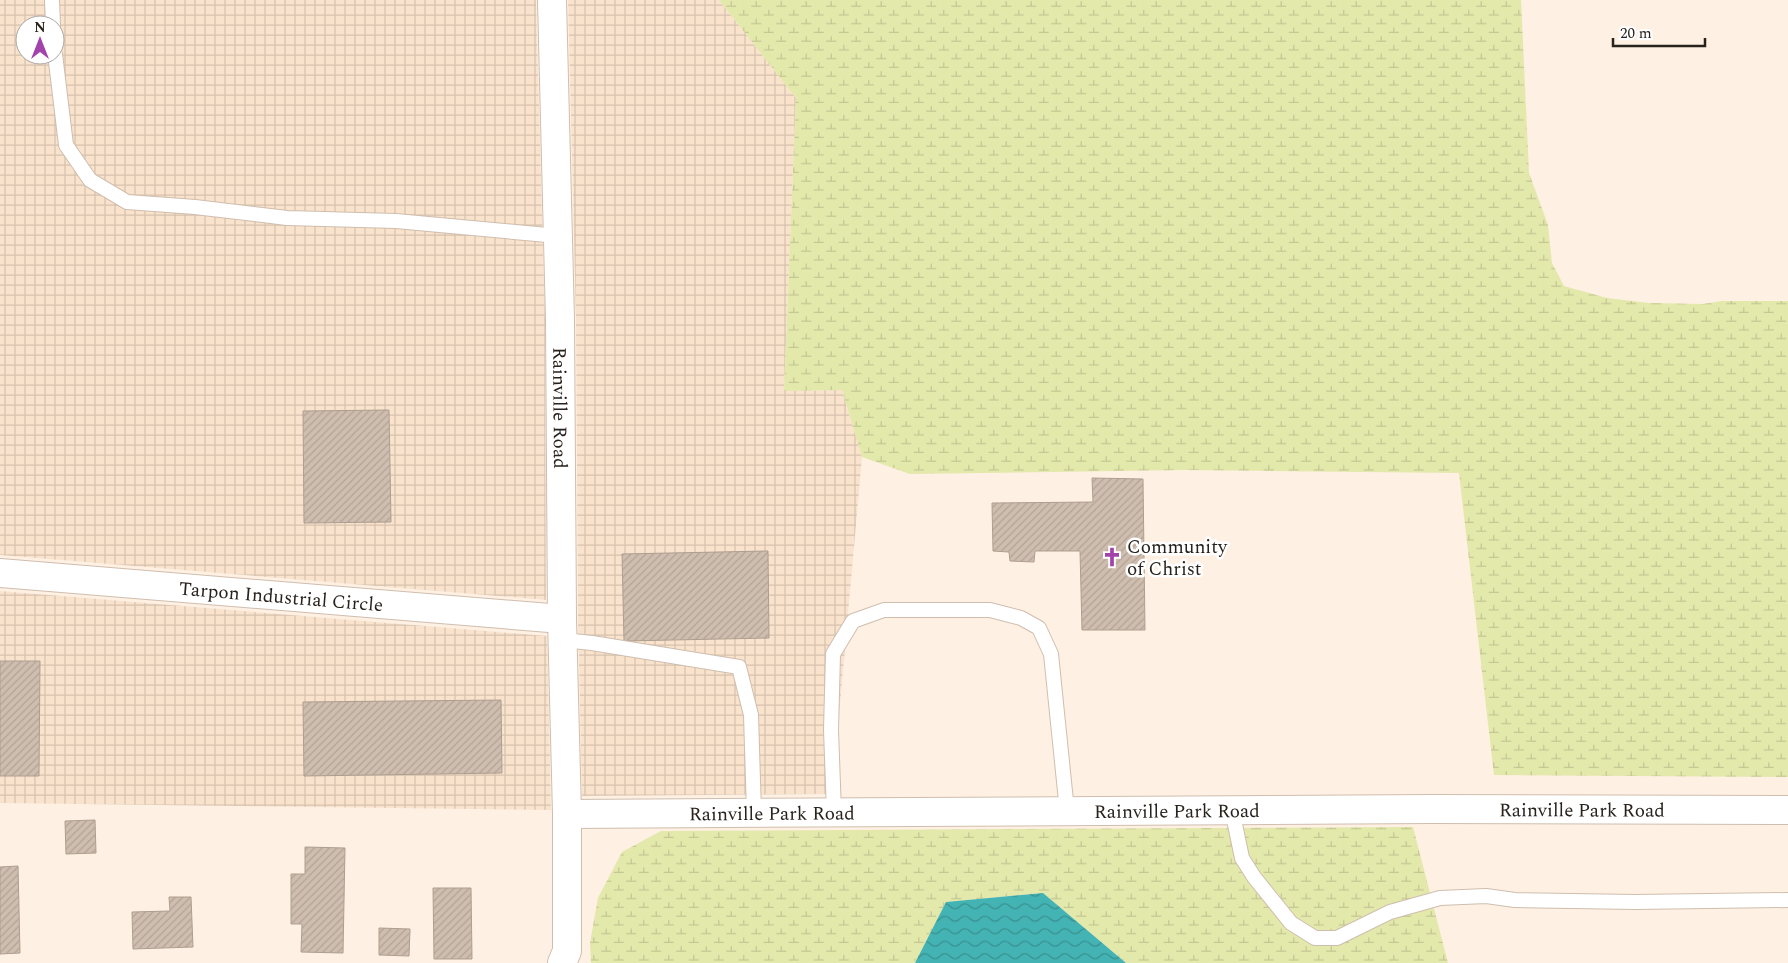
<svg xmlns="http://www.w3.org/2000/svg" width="1788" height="963" viewBox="0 0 1788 963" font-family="Spectral,serif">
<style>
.industrial{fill:url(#industrial-grid);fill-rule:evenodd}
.wetland{fill:url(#wetland-marsh)}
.water{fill:url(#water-waves)}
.building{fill:url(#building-hatch);stroke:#ae9e8f}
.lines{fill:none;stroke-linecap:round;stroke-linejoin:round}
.service-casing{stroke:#cfbeae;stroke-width:16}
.minor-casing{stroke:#cfbeae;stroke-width:30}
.service{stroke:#fff;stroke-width:14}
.minor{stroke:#fff;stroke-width:28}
.labels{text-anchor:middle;stroke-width:5;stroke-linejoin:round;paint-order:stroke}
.street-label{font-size:19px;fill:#28221c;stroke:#fff}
.poi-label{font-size:19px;fill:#28221c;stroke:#fff;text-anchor:start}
</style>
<defs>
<pattern id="industrial-grid" width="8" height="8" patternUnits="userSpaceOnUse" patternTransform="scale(1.25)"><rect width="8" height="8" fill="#fae3cd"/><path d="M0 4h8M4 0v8" fill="none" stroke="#d6c2af"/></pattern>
<pattern id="wetland-marsh" width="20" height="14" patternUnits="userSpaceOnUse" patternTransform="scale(1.25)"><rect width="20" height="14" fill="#e3e8ab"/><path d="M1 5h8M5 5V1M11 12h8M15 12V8" fill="none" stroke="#c3c793"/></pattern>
<pattern id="water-waves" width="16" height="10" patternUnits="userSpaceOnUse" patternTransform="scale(1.25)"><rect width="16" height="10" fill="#44b3b3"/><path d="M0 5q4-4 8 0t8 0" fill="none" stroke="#399191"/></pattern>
<pattern id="building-hatch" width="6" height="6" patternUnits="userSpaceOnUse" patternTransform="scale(1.25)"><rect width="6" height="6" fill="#cfbeaf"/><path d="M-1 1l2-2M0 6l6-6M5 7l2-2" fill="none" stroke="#b2a396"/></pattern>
</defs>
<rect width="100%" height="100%" fill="#fef0e3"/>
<g class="industrial">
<path d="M0 0H536L545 320 546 600 0 555ZM25 25H55V55H25Z"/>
<path d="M568 0H719L796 98 784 391 842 390 862 457 832 794 582 796 578 620 576 319Z"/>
<path d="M0 591 547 636 551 810 0 803Z"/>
</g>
<g class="wetland">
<path d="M719 0H1521L1529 173 1548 225 1552 263 1564 286 1607 298 1649 303 1703 304 1722 301H1788V777L1494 775 1459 473 1186 470 910 474 862 457 842 390 784 391 796 98Z"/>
<path d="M1413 827 1448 963H1126L1043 893 946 902 915 963H591L590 943 598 898 622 852 661 831Z"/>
</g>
<path class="water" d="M1043 893 1126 963H915L946 902Z"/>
<g class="building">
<path d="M389 410 391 522 304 523 303 411Z"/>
<path d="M1092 478 1143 479 1145 630H1082L1080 551H1035L1034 562 1010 561 1009 552 993 551 992 503 1093 502Z"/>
<path d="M768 551 769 638 624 641 622 554Z"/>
<path d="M0 661H40L39 776H0Z"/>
<path d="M501 700 502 773 304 776 303 702Z"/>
<path d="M95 820 96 853 66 854 65 821Z"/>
<path d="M305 847 345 848 343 953 301 952 302 924H291V874H305Z"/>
<path d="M18 866 20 953 0 954V867Z"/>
<path d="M433 888H471L472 959H434Z"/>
<path d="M169 897H191L193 947 133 949 132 912 170 911Z"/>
<path d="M379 928 410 929 409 956 379 955Z"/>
</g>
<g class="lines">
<defs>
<g id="service">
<path d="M52 0 53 25"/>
<path d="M55 54 66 145 90 180 127 202 195 207 287 218 396 221 558 236"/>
<path d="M563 640 592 643 739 667 751 715 754 813"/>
<path d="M1232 810 1242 858 1254 877 1291 923 1315 938H1337L1390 912 1440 898 1486 896 1515 900 1635 902 1788 900"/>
<path d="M834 812 831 730 833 654 853 621 884 610H990L1021 618 1039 628 1051 654 1067 811"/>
</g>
<g id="minor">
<path id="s1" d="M552 0 560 320 562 619 567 814V951L562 963"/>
<path id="s2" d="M0 573 562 619"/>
<path id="s3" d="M567 814 1432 809 1788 810"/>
</g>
</defs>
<use href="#service" class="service-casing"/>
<use href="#minor" class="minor-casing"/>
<use href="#service" class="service"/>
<use href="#minor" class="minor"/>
</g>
<defs>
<symbol id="church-bare" viewBox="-9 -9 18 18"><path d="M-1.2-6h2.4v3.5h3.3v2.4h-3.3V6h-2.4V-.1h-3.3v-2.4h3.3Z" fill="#a243ab" stroke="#fff" stroke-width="2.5" paint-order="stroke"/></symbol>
</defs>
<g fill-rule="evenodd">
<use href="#church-bare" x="1098" y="543" width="28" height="28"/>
</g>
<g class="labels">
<g class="street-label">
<text dy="7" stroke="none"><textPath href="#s1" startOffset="408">Rainville Road</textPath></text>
<text dy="7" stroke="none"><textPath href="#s2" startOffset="282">Tarpon Industrial Circle</textPath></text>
<text dy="7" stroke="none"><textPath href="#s3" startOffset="1015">Rainville Park Road</textPath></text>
<text dy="7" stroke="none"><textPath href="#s3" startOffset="610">Rainville Park Road</textPath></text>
<text dy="7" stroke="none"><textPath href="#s3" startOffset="205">Rainville Park Road</textPath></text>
</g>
<g class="poi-label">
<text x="1127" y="553">Community<tspan x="1127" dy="22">of Christ</tspan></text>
</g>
</g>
<g transform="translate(40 40)"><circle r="24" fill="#ffffff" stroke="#a9a7a4"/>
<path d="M0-4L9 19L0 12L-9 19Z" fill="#a243ab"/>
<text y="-8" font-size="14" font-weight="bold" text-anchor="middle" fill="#28221c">N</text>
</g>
<path d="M1613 38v8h92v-8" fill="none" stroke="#28221c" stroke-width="2.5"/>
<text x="1620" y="38" font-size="15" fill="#28221c" stroke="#ffffff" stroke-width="4" paint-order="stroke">20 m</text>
</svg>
